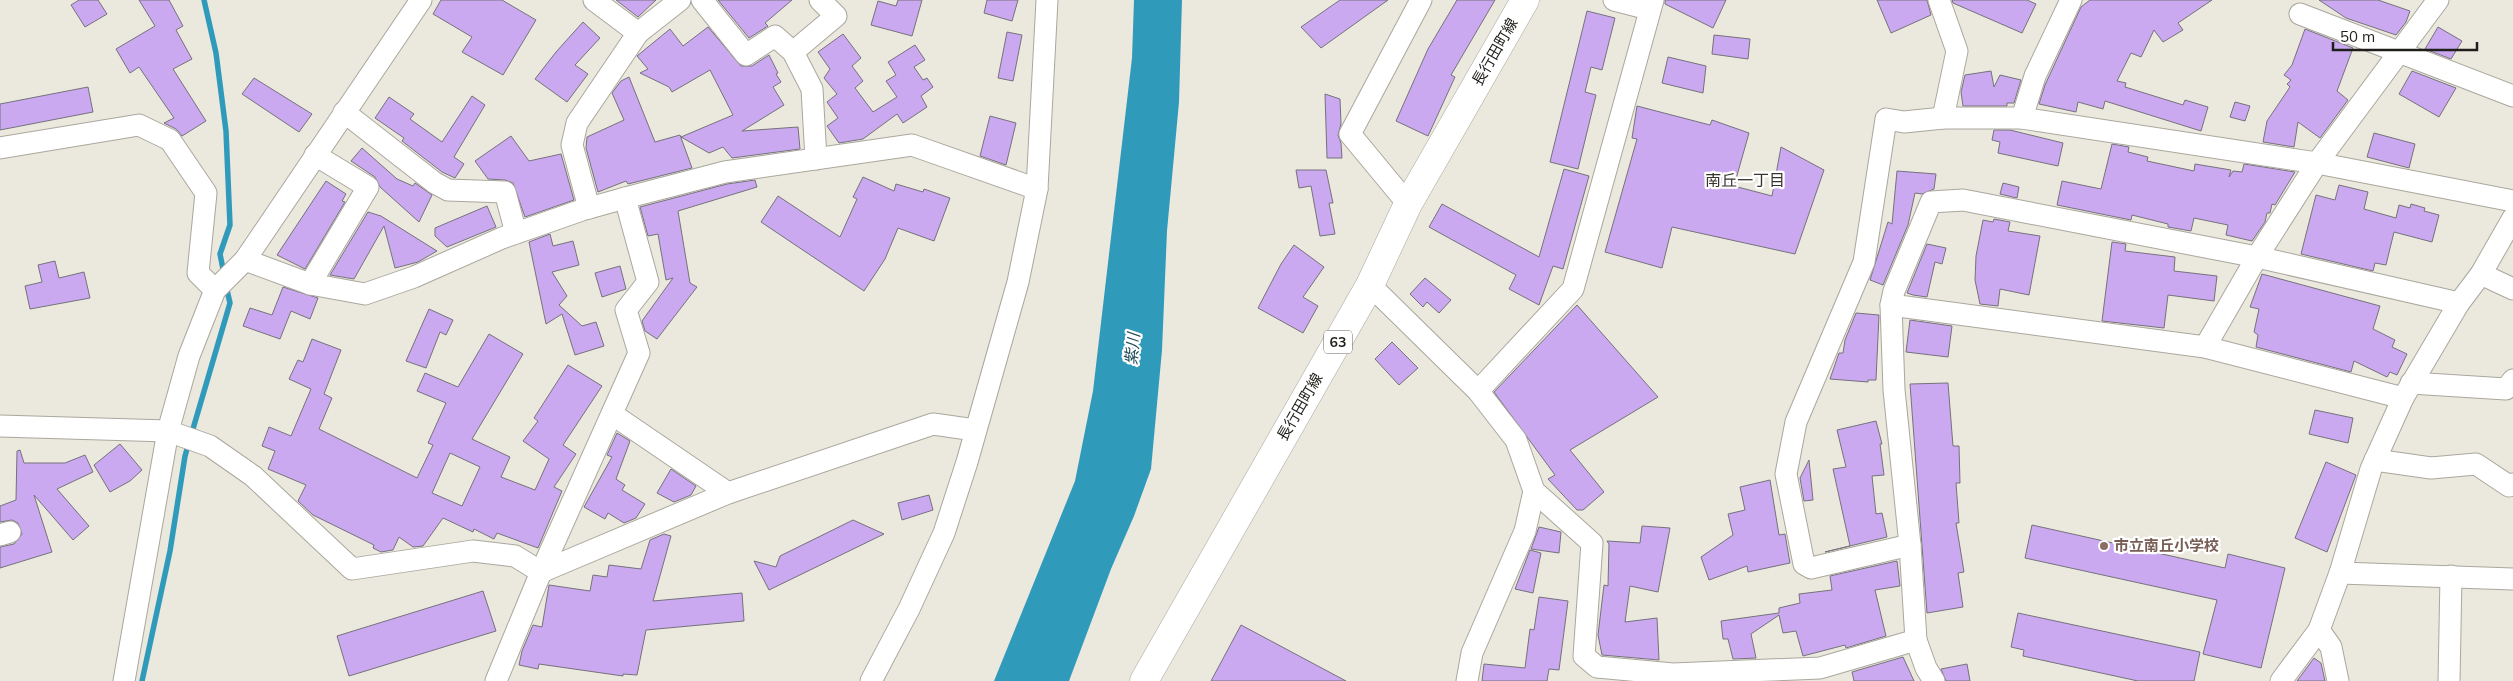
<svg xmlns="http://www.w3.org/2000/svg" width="2513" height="681" viewBox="0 0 2513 681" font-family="Mulish,'Noto Sans JP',sans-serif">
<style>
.water{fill:#309abb}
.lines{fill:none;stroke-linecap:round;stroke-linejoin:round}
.stream{stroke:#309abb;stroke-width:5.5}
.building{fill:#caa9f1;stroke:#75727b;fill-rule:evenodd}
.minor-casing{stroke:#aaa79d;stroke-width:23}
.major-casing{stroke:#aaa79d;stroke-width:29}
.minor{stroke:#fff;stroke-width:21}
.major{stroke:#fff;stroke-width:28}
.education-dot{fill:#8d6e63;stroke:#fff;stroke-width:2}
.labels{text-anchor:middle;stroke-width:4.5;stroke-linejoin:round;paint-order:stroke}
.shield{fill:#fff;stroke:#62625f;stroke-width:1}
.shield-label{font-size:14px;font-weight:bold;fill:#1f1e1a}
.street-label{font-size:15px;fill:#1f1e1a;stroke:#fff}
.education-label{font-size:15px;font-weight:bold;fill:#785e54;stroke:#fff;text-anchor:start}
.neighbourhood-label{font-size:16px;fill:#38352d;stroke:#fff}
.water-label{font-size:16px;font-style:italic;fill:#1b4756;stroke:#fff}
</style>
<rect width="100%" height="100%" fill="#ebe8de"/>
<path class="water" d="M1134 0H1182L1179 102 1167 231 1162 350 1151 469 1134 516 1111 569 1069 681H994L1075 481 1093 391 1132 58Z"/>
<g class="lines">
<g class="stream">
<path d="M204 0 216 53 226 131 230 225 220 254 224 274"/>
<path d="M142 681 170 551 185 456 230 303 226 286"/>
</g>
</g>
<g class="building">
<path d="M79 0H98L107 14 85 27 71 5Z"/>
<path d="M139 0H169L183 26 176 30 192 59 173 69 206 121 182 136 176 129 164 123 174 118 139 67 130 73 116 49 155 26Z"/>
<path d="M441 0H502L536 20 503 75 462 52 472 37 433 14Z"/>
<path d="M616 0H656L638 17Z"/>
<path d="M718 0H792L765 23 768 26 749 38Z"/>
<path d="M898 0H922L912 36 871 25 878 1 896 6Z"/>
<path d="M987 0H1018L1012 21 984 13Z"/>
<path d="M1340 0H1388L1321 48 1301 27Z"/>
<path d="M1457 0H1495L1451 75 1455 77 1428 136 1396 121 1428 49Z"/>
<path d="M1665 0H1726L1713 28 1665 4Z"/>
<path d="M1877 0H1927L1931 15 1891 33Z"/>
<path d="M1952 0H2027L2036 4 2022 33 1953 3Z"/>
<path d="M2090 0H2212L2178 23 2183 30 2163 42 2154 30 2141 57 2131 53 2117 81 2126 83 2125 87 2183 105 2185 100 2208 107 2201 131 2105 101 2103 109 2078 102 2076 112 2039 104 2045 85 2081 7Z"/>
<path d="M2319 0H2378L2410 11 2406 22 2396 35 2346 18Z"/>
<path d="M1587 11 1615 18 1602 70 1591 67 1585 92 1596 95 1578 169 1550 162Z"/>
<path d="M583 22 600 38 575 65 588 74 567 102 535 79 556 52Z"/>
<path d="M708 27 741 66H752L769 55 778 73 776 74 781 82 773 87 784 105 742 131 798 127 800 149 732 158 723 147 709 153 681 137 733 115 710 70 672 92 669 87 640 73 648 69 637 56 670 29 683 46Z"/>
<path d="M2438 27 2462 41 2451 59 2425 49Z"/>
<path d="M2305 29 2353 48 2337 91 2348 100 2320 138 2298 122 2294 147 2263 142 2267 121 2290 87 2287 84 2291 80 2284 75 2292 65Z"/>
<path d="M1007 32 1022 35 1013 81 998 78Z"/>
<path d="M843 34 861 58 852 66 863 81 855 88 873 112 897 97 886 81 896 75 888 62 915 45 925 60 914 67 923 80 927 78 933 87 921 96 927 107 903 123 897 114 863 139 839 143 827 126 838 118 827 102 837 94 824 78 830 69 818 52Z"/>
<path d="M1714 35 1750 39 1748 59 1712 54Z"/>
<path d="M1668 57 1706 66 1703 93 1662 83Z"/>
<path d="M1991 71 1994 87 2000 75 2021 80 2014 103H2007V106H1963L1961 92 1965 75Z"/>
<path d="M2412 71 2456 88 2439 117 2399 94Z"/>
<path d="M629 77 655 142 680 135 692 168 628 184 626 181 598 192 586 148 587 137 624 120 612 93 621 81Z"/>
<path d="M254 78 312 114 299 132 242 94Z"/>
<path d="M88 87 93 112 0 130V104Z"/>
<path d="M1325 94 1340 99 1341 124 1338 135 1341 143 1342 158H1327Z"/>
<path d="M472 96 485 105 454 157 464 164 455 178 442 172 402 141 404 138 375 118 389 97 414 114 410 119 442 142Z"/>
<path d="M2235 102 2250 106 2245 121 2230 117Z"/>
<path d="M1637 106 1710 125 1712 120 1749 133 1734 186 1772 196 1781 147 1824 170 1795 254 1672 227 1662 268 1605 252 1637 139 1632 138Z"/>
<path d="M990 116 1016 123 1006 165 980 156Z"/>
<path d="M1994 130H2010L2063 143 2058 166 1998 153 2000 142 1992 140Z"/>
<path d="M2374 133 2415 144 2409 168 2367 157Z"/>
<path d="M511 136 529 161 561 154 574 200 525 217 513 183 505 180 488 179 475 161Z"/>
<path d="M2112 144 2129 147 2128 152 2148 157 2147 161 2194 171 2195 164 2231 170 2229 177 2233 171 2242 172 2244 164 2295 172 2275 205 2272 204 2270 213H2267L2265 222 2252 241 2226 235 2228 225 2194 218 2191 231 2168 227V224L2132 215 2131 220 2057 205 2062 181 2101 189Z"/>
<path d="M362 148 397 179 413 186 415 183 432 195 419 222 380 187 375 177 351 161Z"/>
<path d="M1564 169 1589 176 1563 269 1553 266 1539 305 1509 289 1516 275 1429 227 1442 204 1539 257Z"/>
<path d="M1296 170H1326L1333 203H1329L1335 234 1320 236 1311 186 1299 188Z"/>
<path d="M1897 171 1936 174 1934 189 1922 194 1915 193 1908 225 1883 285 1870 280 1888 222 1892 224Z"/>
<path d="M863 177 894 191 896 184 923 192 924 189 950 198 934 241 898 228 885 259 864 291 761 222 778 196 840 237 857 199 853 197Z"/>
<path d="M755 180 757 187 678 211 690 283 697 287 657 339 645 331 642 321 673 278 666 280 658 234 648 236 640 207 727 184Z"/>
<path d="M326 181 346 194 342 201 345 202 305 269 277 255Z"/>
<path d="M2003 183 2019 187 2017 198 2000 194Z"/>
<path d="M2339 185 2368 192 2364 209 2396 218 2399 205 2410 208 2411 204 2425 208 2424 211 2439 215 2432 242 2394 232 2386 265 2375 263 2373 271 2301 254 2316 195 2335 200Z"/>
<path d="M487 206 496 227 447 247 435 236V228Z"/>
<path d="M368 212 381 216 437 251 418 262 395 268 384 226 354 279 330 275Z"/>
<path d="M1994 219 2010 222 2008 231 2040 236 2029 295 2000 289 1998 306 1980 304 1975 280 1976 256 1983 220 1993 222Z"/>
<path d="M550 234 553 246 573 241 579 265 552 272 567 296 559 305 582 326 596 322 604 346 575 355 562 314 546 324 529 242Z"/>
<path d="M2112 242 2126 244 2125 251 2175 257 2174 271 2217 276 2214 301 2168 295 2164 328 2102 321Z"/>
<path d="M1927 244 1946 248 1942 264 1935 262 1927 297 1913 295 1907 293Z"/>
<path d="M1294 245 1324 267 1303 297 1318 306 1303 333 1258 308 1281 264Z"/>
<path d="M55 261 59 278 84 272 90 298 30 309 25 286 42 282 38 265Z"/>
<path d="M620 266 626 289 602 297 595 273Z"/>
<path d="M2262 274 2380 306 2373 329 2395 340 2392 347 2407 354 2397 375 2390 372 2387 377 2354 361 2351 372 2256 347 2258 335 2254 332 2259 309 2250 307Z"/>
<path d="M1425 278 1451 300 1439 313 1427 302 1423 307 1410 294Z"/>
<path d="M283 287 318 298 310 319 291 311 280 339 243 326 250 308 272 315Z"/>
<path d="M1577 305 1658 397 1570 450 1604 492 1583 510H1577L1548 479 1555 475 1494 392Z"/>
<path d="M429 309 453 320 446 335 440 332 426 368 406 361Z"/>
<path d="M1856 313 1879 315 1876 380H1868V382L1830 379 1839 353H1843L1845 340Z"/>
<path d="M1910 320 1952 326 1948 357 1906 352Z"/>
<path d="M489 334 523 354 472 439 510 457 501 477 535 490 549 459 523 441 538 421 534 418 568 365 602 386 563 445 576 454 554 487 562 491 538 548 497 533 494 539 474 529 473 532 443 518 423 546 413 547 399 537 393 550 381 552 373 548 374 545 313 515 298 501 306 485 268 469 275 451 262 446 269 427 291 436 311 389 289 379 298 360 303 362 312 339 341 350 324 394 332 398 319 429 417 478 433 445 428 443 446 403 417 391 425 373 458 387ZM450 453 480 467 462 506 432 493Z"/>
<path d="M1392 342 1418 368 1399 385 1375 359Z"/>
<path d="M1948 383 1953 446H1959L1960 483H1956L1959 523H1956L1964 572 1958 573 1963 607 1927 613 1910 384Z"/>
<path d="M2315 410 2353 418 2348 443 2309 434Z"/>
<path d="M1876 421 1882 444H1880L1884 475 1872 476 1876 514 1882 513 1887 537 1825 552 1850 546 1833 469 1846 467 1837 430Z"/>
<path d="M617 433 630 441 616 479 625 485 622 490 645 504 636 518 624 523 608 513 605 519 584 507 612 457 607 455Z"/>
<path d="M120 444 142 470 130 481 110 492 94 465Z"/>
<path d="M20 450 24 463H65L85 455 93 472 57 489 89 526 73 540 34 495 52 552 0 568V547L14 544 22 534 18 523 12 520 0 522V506L16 500 17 451Z"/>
<path d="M1809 460 1813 500 1804 501 1800 478Z"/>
<path d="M2326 462 2356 475 2327 552 2295 538Z"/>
<path d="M671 469 696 486 691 495 674 502 657 493Z"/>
<path d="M1770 480 1779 535 1785 534 1790 563 1748 572 1747 566 1709 580 1701 557 1733 535 1728 514 1745 510 1740 487Z"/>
<path d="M929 495 933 510 902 520 898 503Z"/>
<path d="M853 520 884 534 769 590 754 561 776 567 780 556Z"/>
<path d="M2032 525 2225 568 2228 554 2285 568 2261 668 2203 654 2217 600 2025 558Z"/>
<path d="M1642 526 1670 528 1658 592 1630 586 1625 622 1657 618 1659 660 1602 655 1598 635 1604 585 1608 586 1609 544 1607 541 1640 543Z"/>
<path d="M1539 527 1561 532 1559 553 1531 549Z"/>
<path d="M664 534 671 536 653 601 742 593 744 621 646 630 637 675 623 674V676L539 664 538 669 519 665 522 651 533 625 542 627 549 585 590 591 593 575 607 577 609 565 641 569 650 540Z"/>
<path d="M1530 550 1541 553 1533 593 1515 589Z"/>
<path d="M1897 561 1900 586 1875 590 1886 636 1846 648 1845 645 1803 656 1796 631 1783 633 1779 615 1751 634 1756 658 1733 659 1728 639H1723L1721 621 1779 613V608L1800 603 1799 594 1832 590 1830 576Z"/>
<path d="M483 591 496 631 349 676 337 636Z"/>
<path d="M1539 597 1568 601 1559 670 1549 669 1547 681H1482L1484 664 1525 668 1530 629 1534 630Z"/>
<path d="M2018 613 2200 652 2194 681H2138L2023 656 2024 650 2011 647Z"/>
<path d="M1241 625 1346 681H1211Z"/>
<path d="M1903 657 1914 681H1854L1852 672Z"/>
<path d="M2314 658 2321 663 2325 681H2297Z"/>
<path d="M1967 664 1970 681H1946L1941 669Z"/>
</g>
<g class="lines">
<defs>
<g id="minor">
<path d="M594 0 638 33"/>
<path d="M702 0 746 55 775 36 793 52 812 89 816 159"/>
<path d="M1614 0 1649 9"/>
<path d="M1939 0 1957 51 1943 118"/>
<path d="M2300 14 2513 96"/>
<path d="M793 52 836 16 820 0"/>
<path d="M344 112 435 183 448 190 505 192 516 233"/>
<path d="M2022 118 2035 76 2071 0"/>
<path d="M0 148 139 125 170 140 206 193 198 273 215 290"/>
<path d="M1408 204 1350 134 1421 0"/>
<path d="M589 208 572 145 577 123 638 33 680 0"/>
<path d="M245 260 310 284 365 294 414 277 502 238 582 210 625 198 725 172 912 145 1037 189"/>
<path d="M2481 274 2513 289"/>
<path d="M310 284 368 187 315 155"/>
<path d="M1370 285 1478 391 1516 440 1534 491 1592 543 1584 656 1597 667 1673 674 1820 668 1916 640"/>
<path d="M1891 305 2205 347 2403 398"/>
<path d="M2205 347 2257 257 2317 163 2438 0"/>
<path d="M2411 383 2506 389 2513 380"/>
<path d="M1478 391 1573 289 1653 0"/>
<path d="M612 414 728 493"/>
<path d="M0 426 168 431 210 446 253 476 352 569 473 551 515 556 541 572 728 493 933 424 975 430"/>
<path d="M2375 460 2431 468 2476 464 2509 486 2513 484"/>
<path d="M0 535 10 532"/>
<path d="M1910 545 1811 568 1804 564 1786 474 1796 422 1864 262 1886 119 1904 122 1943 118H2022L2317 163 2513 201"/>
<path d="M2340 573 2513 579"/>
<path d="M124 681 168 431 189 356 215 290 245 260 421 0"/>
<path d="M496 681 541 572 639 353 626 310 648 282 625 198"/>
<path d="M871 681 909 609 944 533 967 462 1018 282 1037 189 1047 0"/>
<path d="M1467 681 1472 653 1525 531 1534 491"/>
<path d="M1934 681 1926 668 1916 640 1910 545 1894 390 1891 305 1894 291 1931 202 1963 200 2257 257 2459 303"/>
<path d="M2281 681 2319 630"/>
<path d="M2338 681 2331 647 2319 630 2340 573 2371 469 2403 398 2459 303 2481 274 2513 218"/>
<path d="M2449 681 2451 576"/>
</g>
<path id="major" d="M1144 681 1370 285 1408 204 1525 0"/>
</defs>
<use href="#minor" class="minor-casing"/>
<use href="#major" class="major-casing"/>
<use href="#minor" class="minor"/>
<use href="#major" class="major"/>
</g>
<circle class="education-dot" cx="2104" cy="546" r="5"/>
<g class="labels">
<rect class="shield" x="1324" y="330.5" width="28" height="23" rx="4"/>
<g class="shield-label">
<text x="1338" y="347">63</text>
</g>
<g class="street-label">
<text transform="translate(1495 52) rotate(-60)" y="5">長行田町線</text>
<text transform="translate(1300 407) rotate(-60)" y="5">長行田町線</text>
</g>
<g class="education-label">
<text x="2114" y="551">市立南丘小学校</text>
</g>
<g class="neighbourhood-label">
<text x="1745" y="186">南丘一丁目</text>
</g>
<g class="water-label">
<text transform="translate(1132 349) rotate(-85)" y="6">紫川</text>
</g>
</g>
<path d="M2333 42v8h144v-8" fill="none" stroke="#1f1e1a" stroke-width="2.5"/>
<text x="2340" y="42" font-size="15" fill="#1f1e1a" stroke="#ffffff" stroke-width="4" paint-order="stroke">50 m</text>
</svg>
